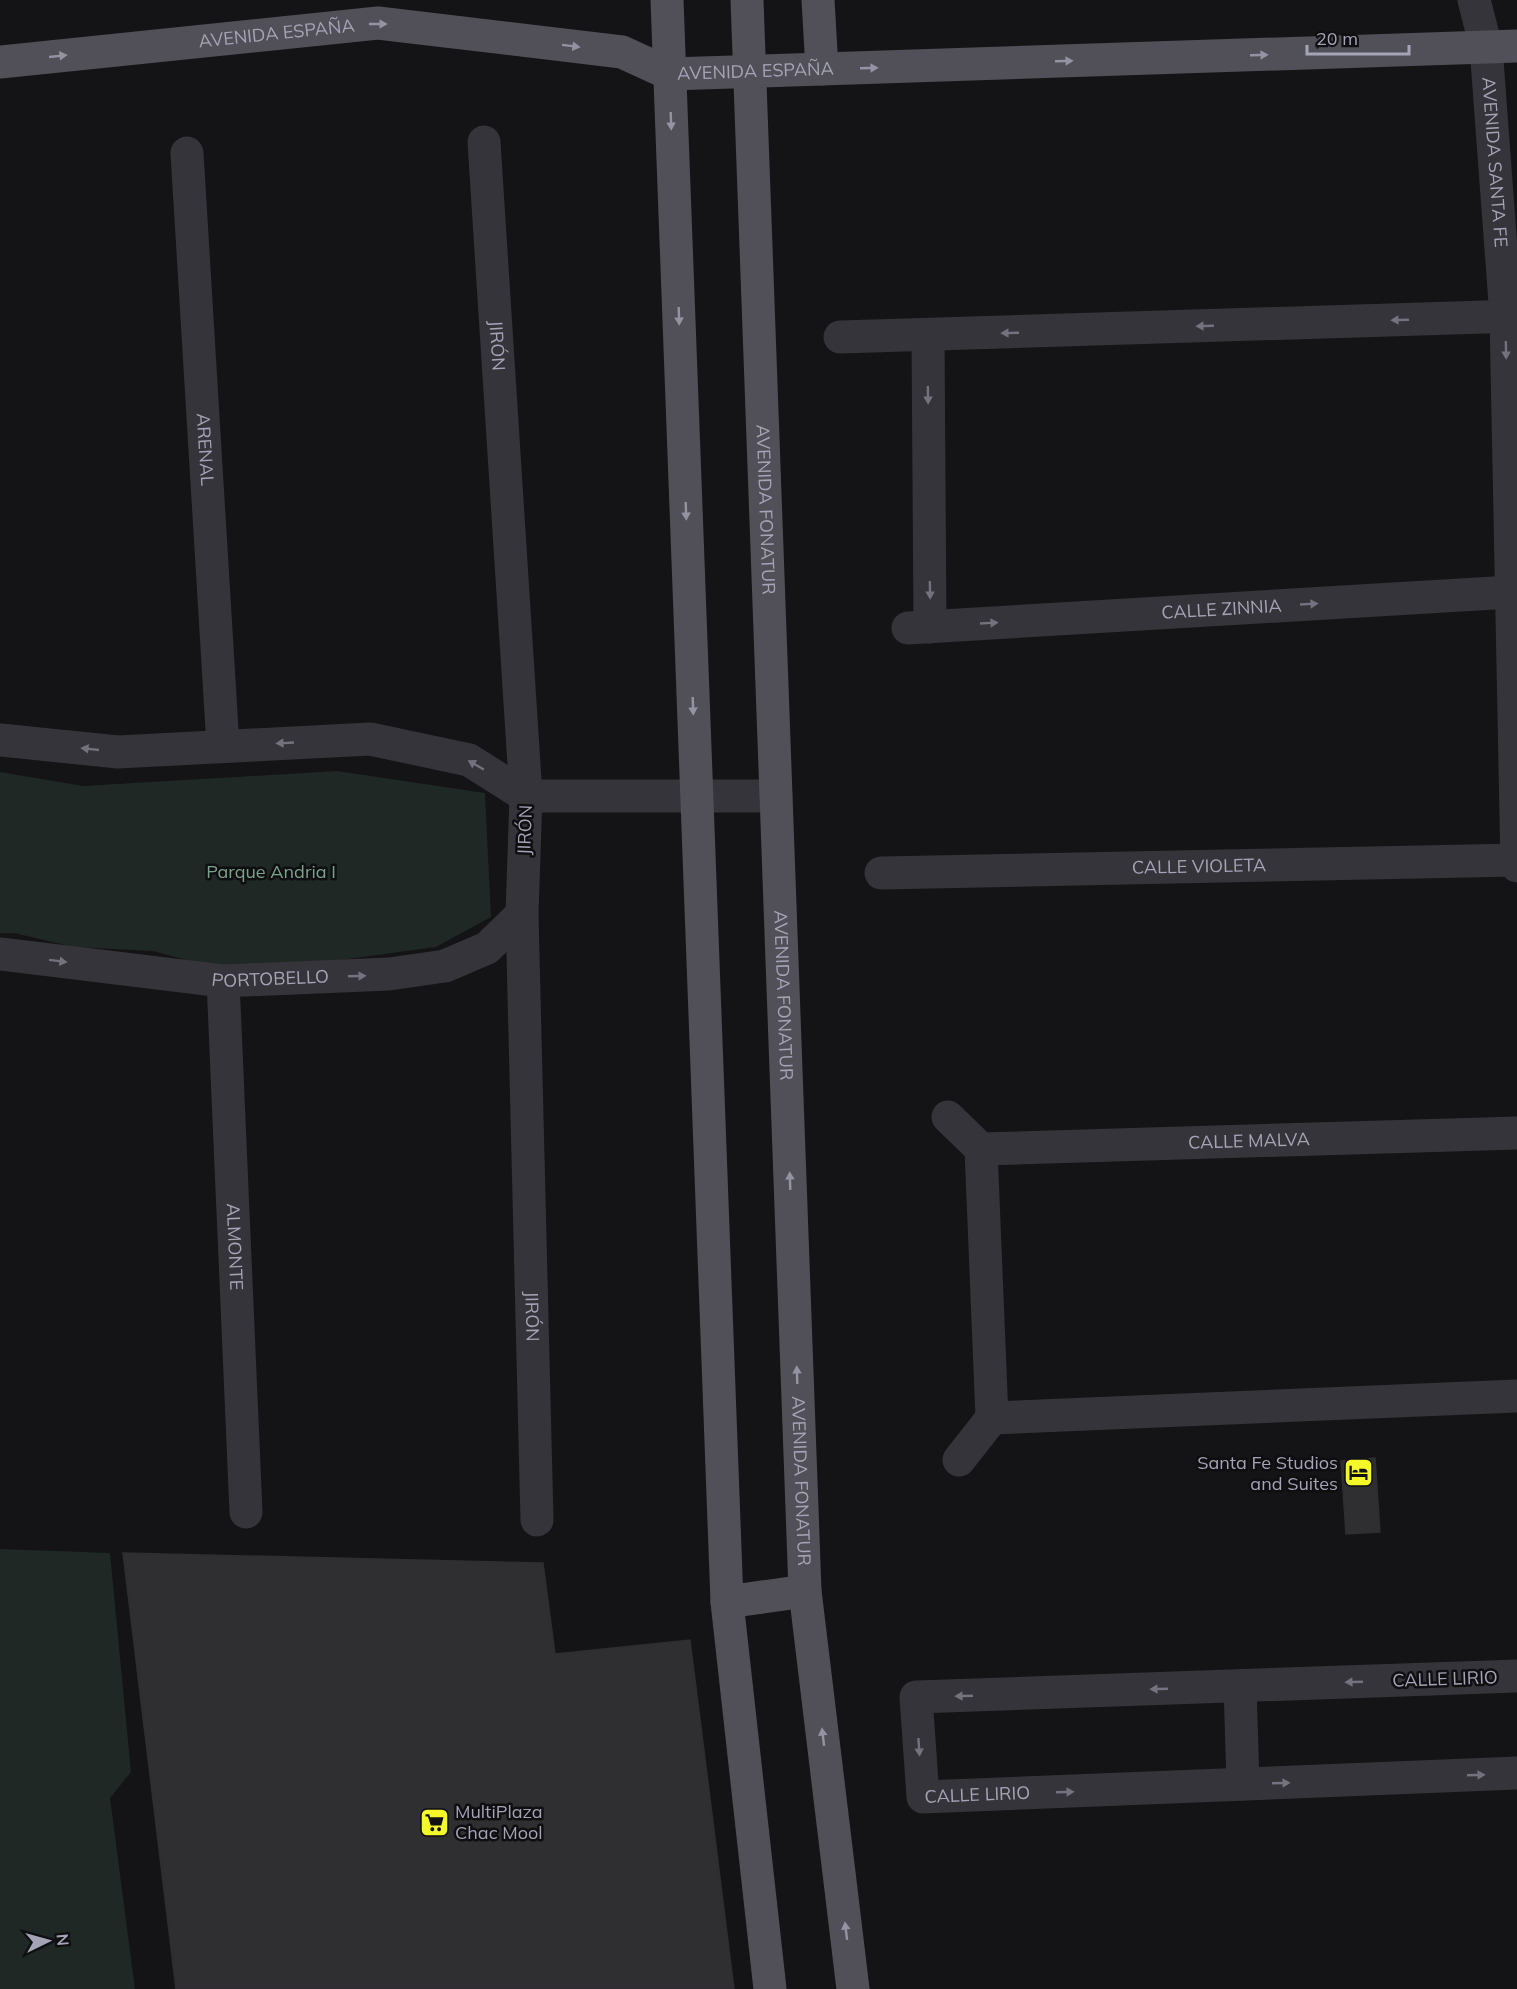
<svg xmlns="http://www.w3.org/2000/svg" width="1517" height="1989" viewBox="0 0 1517 1989" font-family="Mulish,sans-serif">
<style>
.green{fill:#1f2824}
.building{fill:#2f2e31;stroke:#2f2d31;stroke-width:1.5}
.lines{fill:none;stroke-linecap:round;stroke-linejoin:round}
.minor{stroke:#35343a;stroke-width:33}
.major{stroke:#515059;stroke-width:33}
.oneway{fill:#9493a3}
.oneway2{fill:#73727e}
.labels{text-anchor:middle;stroke-width:5;stroke-linejoin:round;paint-order:stroke}
.street-label{font-size:18px;fill:#a5a4b6;stroke:#0f0e10}
.park-label{font-size:18px;fill:#7ba28b;stroke:#0f0e10}
.poi-label{font-size:18px;fill:#a5a4b6;stroke:#0f0e10;text-anchor:end}
</style>
<rect width="100%" height="100%" fill="#141315"/>
<g class="green">
<path d="M337 771 485 793 491 917 436 947 282 968 220 969 153 951 74 947 14 933H0V772L83 786Z"/>
<path d="M0 1549 110 1553 131 1772 110 1798 135 1989H0Z"/>
</g>
<g class="building">
<path d="M1375 1458 1380 1532 1346 1534 1341 1461Z"/>
<path d="M123 1553 543 1563 555 1654 690 1640 734 1989H176Z"/>
</g>
<g class="lines">
<g class="minor">
<path id="s1" d="M1474 0 1486 47 1506 316 1517 866"/>
<path id="s2" d="M484 142 526 796 522 914 537 1520"/>
<path id="s3" d="M187 153 223 746"/>
<path d="M928 336 930 627"/>
<path d="M840 337 1517 316"/>
<path id="s4" d="M908 628 1511 592"/>
<path d="M0 740 118 752 370 739 469 760 526 796"/>
<path d="M526 796H776"/>
<path id="s5" d="M881 873 1517 860"/>
<path id="s6" d="M0 954 223 981 389 974 445 966 487 948 522 914"/>
<path id="s7" d="M223 981 246 1512"/>
<path d="M948 1117 981 1149 992 1418 959 1460"/>
<path id="s8" d="M981 1149 1517 1133"/>
<path d="M992 1418 1517 1396"/>
<path id="s9" d="M1517 1676 916 1697 923 1797 1517 1773"/>
<path d="M1240 1686 1243 1784"/>
</g>
<g class="major">
<path d="M667 0 727 1602 770 1989"/>
<path id="s10" d="M747 0 805 1591 853 1989"/>
<path d="M818 0 822 69"/>
<path id="s11" d="M0 62 378 23 622 52 670 74 1517 46"/>
<path d="M727 1602 805 1591"/>
</g>
</g>
<defs><path id="oneway-solid" d="M-6-.8H1V-3.2L6.5 0L1 3.2V.8H-6Z" transform="scale(1.5)"/></defs>
<g class="oneway">
<use href="#oneway-solid" transform="translate(378 24)"/>
<use href="#oneway-solid" transform="translate(571 46) rotate(7)"/>
<use href="#oneway-solid" transform="translate(1259 55) rotate(-2)"/>
<use href="#oneway-solid" transform="translate(58 56) rotate(-6)"/>
<use href="#oneway-solid" transform="translate(1064 61) rotate(-2)"/>
<use href="#oneway-solid" transform="translate(869 68) rotate(-2)"/>
<use href="#oneway-solid" transform="translate(671 121) rotate(88)"/>
<use href="#oneway-solid" transform="translate(679 316) rotate(88)"/>
<use href="#oneway-solid" transform="translate(686 511) rotate(88)"/>
<use href="#oneway-solid" transform="translate(693 706) rotate(88)"/>
<use href="#oneway-solid" transform="translate(790 1181) rotate(-92)"/>
<use href="#oneway-solid" transform="translate(797 1375) rotate(-92)"/>
<use href="#oneway-solid" transform="translate(823 1737) rotate(-97)"/>
<use href="#oneway-solid" transform="translate(846 1931) rotate(-97)"/>
</g>
<g class="oneway2">
<use href="#oneway-solid" transform="translate(1400 320) rotate(178)"/>
<use href="#oneway-solid" transform="translate(1205 326) rotate(178)"/>
<use href="#oneway-solid" transform="translate(1010 333) rotate(178)"/>
<use href="#oneway-solid" transform="translate(1506 350) rotate(89)"/>
<use href="#oneway-solid" transform="translate(928 395) rotate(89)"/>
<use href="#oneway-solid" transform="translate(930 590) rotate(89)"/>
<use href="#oneway-solid" transform="translate(1309 604) rotate(-3)"/>
<use href="#oneway-solid" transform="translate(989 623) rotate(-3)"/>
<use href="#oneway-solid" transform="translate(285 743) rotate(177)"/>
<use href="#oneway-solid" transform="translate(90 749) rotate(-174)"/>
<use href="#oneway-solid" transform="translate(476 765) rotate(-150)"/>
<use href="#oneway-solid" transform="translate(58 961) rotate(7)"/>
<use href="#oneway-solid" transform="translate(357 976) rotate(-2)"/>
<use href="#oneway-solid" transform="translate(1354 1682) rotate(178)"/>
<use href="#oneway-solid" transform="translate(1159 1689) rotate(178)"/>
<use href="#oneway-solid" transform="translate(964 1696) rotate(178)"/>
<use href="#oneway-solid" transform="translate(919 1747) rotate(86)"/>
<use href="#oneway-solid" transform="translate(1476 1775) rotate(-2)"/>
<use href="#oneway-solid" transform="translate(1281 1783) rotate(-2)"/>
<use href="#oneway-solid" transform="translate(1065 1792) rotate(-2)"/>
</g>
<defs>
<symbol id="hotel-square" viewBox="-11 -11 22 22"><rect x="-9" y="-9" width="18" height="18" rx="4" fill="#f4f829" stroke="#0f0e10"/><path d="M-6-4.5h1.5V1H6V5H4.5V3h-9V5H-6ZM-4 0a1.8 1.8 0 1 1 3.6 0ZM.5 0V-2.5h3Q6-2.5 6 0Z" fill="#111"/></symbol>
<symbol id="supermarket-square" viewBox="-11 -11 22 22"><rect x="-9" y="-9" width="18" height="18" rx="4" fill="#f4f829" stroke="#0f0e10"/><path d="M-6-5.5h2.5l.6 2H6L4.5 2H-2.5L-4.4-4H-6ZM-1.5 3.2a1.3 1.3 0 1 0 .1 0ZM3 3.2a1.3 1.3 0 1 0 .1 0Z" fill="#111"/></symbol>
</defs>
<g fill-rule="evenodd">
<use href="#hotel-square" x="1342" y="1456" width="33" height="33"/>
<use href="#supermarket-square" x="418" y="1806" width="33" height="33"/>
</g>
<g class="labels">
<g class="street-label">
<text dy="6" stroke="none"><textPath href="#s11" startOffset="278">AVENIDA ESPAÑA</textPath></text>
<text dy="6" stroke="none"><textPath href="#s11" startOffset="764">AVENIDA ESPAÑA</textPath></text>
<text dy="6" stroke="none"><textPath href="#s1" startOffset="164">AVENIDA SANTA FE</textPath></text>
<text dy="6" stroke="none"><textPath href="#s2" startOffset="204">JIRÓN</textPath></text>
<text dy="6" stroke="none"><textPath href="#s3" startOffset="297">ARENAL</textPath></text>
<text dy="6" stroke="none"><textPath href="#s10" startOffset="510">AVENIDA FONATUR</textPath></text>
<text dy="6" stroke="none"><textPath href="#s4" startOffset="314">CALLE ZINNIA</textPath></text>
<text transform="translate(525 830) rotate(-88)" y="6">JIRÓN</text>
<text dy="6" stroke="none"><textPath href="#s5" startOffset="318">CALLE VIOLETA</textPath></text>
<text dy="6" stroke="none"><textPath href="#s6" startOffset="272">PORTOBELLO</textPath></text>
<text dy="6" stroke="none"><textPath href="#s10" startOffset="996">AVENIDA FONATUR</textPath></text>
<text dy="6" stroke="none"><textPath href="#s8" startOffset="268">CALLE MALVA</textPath></text>
<text dy="6" stroke="none"><textPath href="#s7" startOffset="266">ALMONTE</textPath></text>
<text dy="6" stroke="none"><textPath href="#s2" startOffset="1176">JIRÓN</textPath></text>
<text dy="6" stroke="none"><textPath href="#s10" startOffset="1482">AVENIDA FONATUR</textPath></text>
<text transform="translate(1445 1679) rotate(-2)" y="6">CALLE LIRIO</text>
<text dy="6" stroke="none"><textPath href="#s9" startOffset="756">CALLE LIRIO</textPath></text>
</g>
<g class="park-label">
<text x="271" y="878">Parque Andria I</text>
</g>
<g class="poi-label">
<text x="1338" y="1469">Santa Fe Studios<tspan x="1338" dy="21">and Suites</tspan></text>
<text x="455" y="1818" text-anchor="start">MultiPlaza<tspan x="455" dy="21">Chac Mool</tspan></text>
</g>
</g>
<g transform="translate(48 1941) rotate(85)" stroke="#0f0e10" stroke-width="4.5" paint-order="stroke">
<path d="M0-4.5L10 22L0 15L-10 22Z" fill="#a5a4b6"/>
<text y="-9" font-size="16" font-weight="bold" text-anchor="middle" fill="#a5a4b6">N</text>
</g>
<path d="M1307 45v9h102v-9" fill="none" stroke="#a5a4b6" stroke-width="3"/>
<text x="1316" y="45" font-size="18" fill="#a5a4b6" stroke="#0f0e10" stroke-width="4.5" paint-order="stroke">20 m</text>
</svg>
